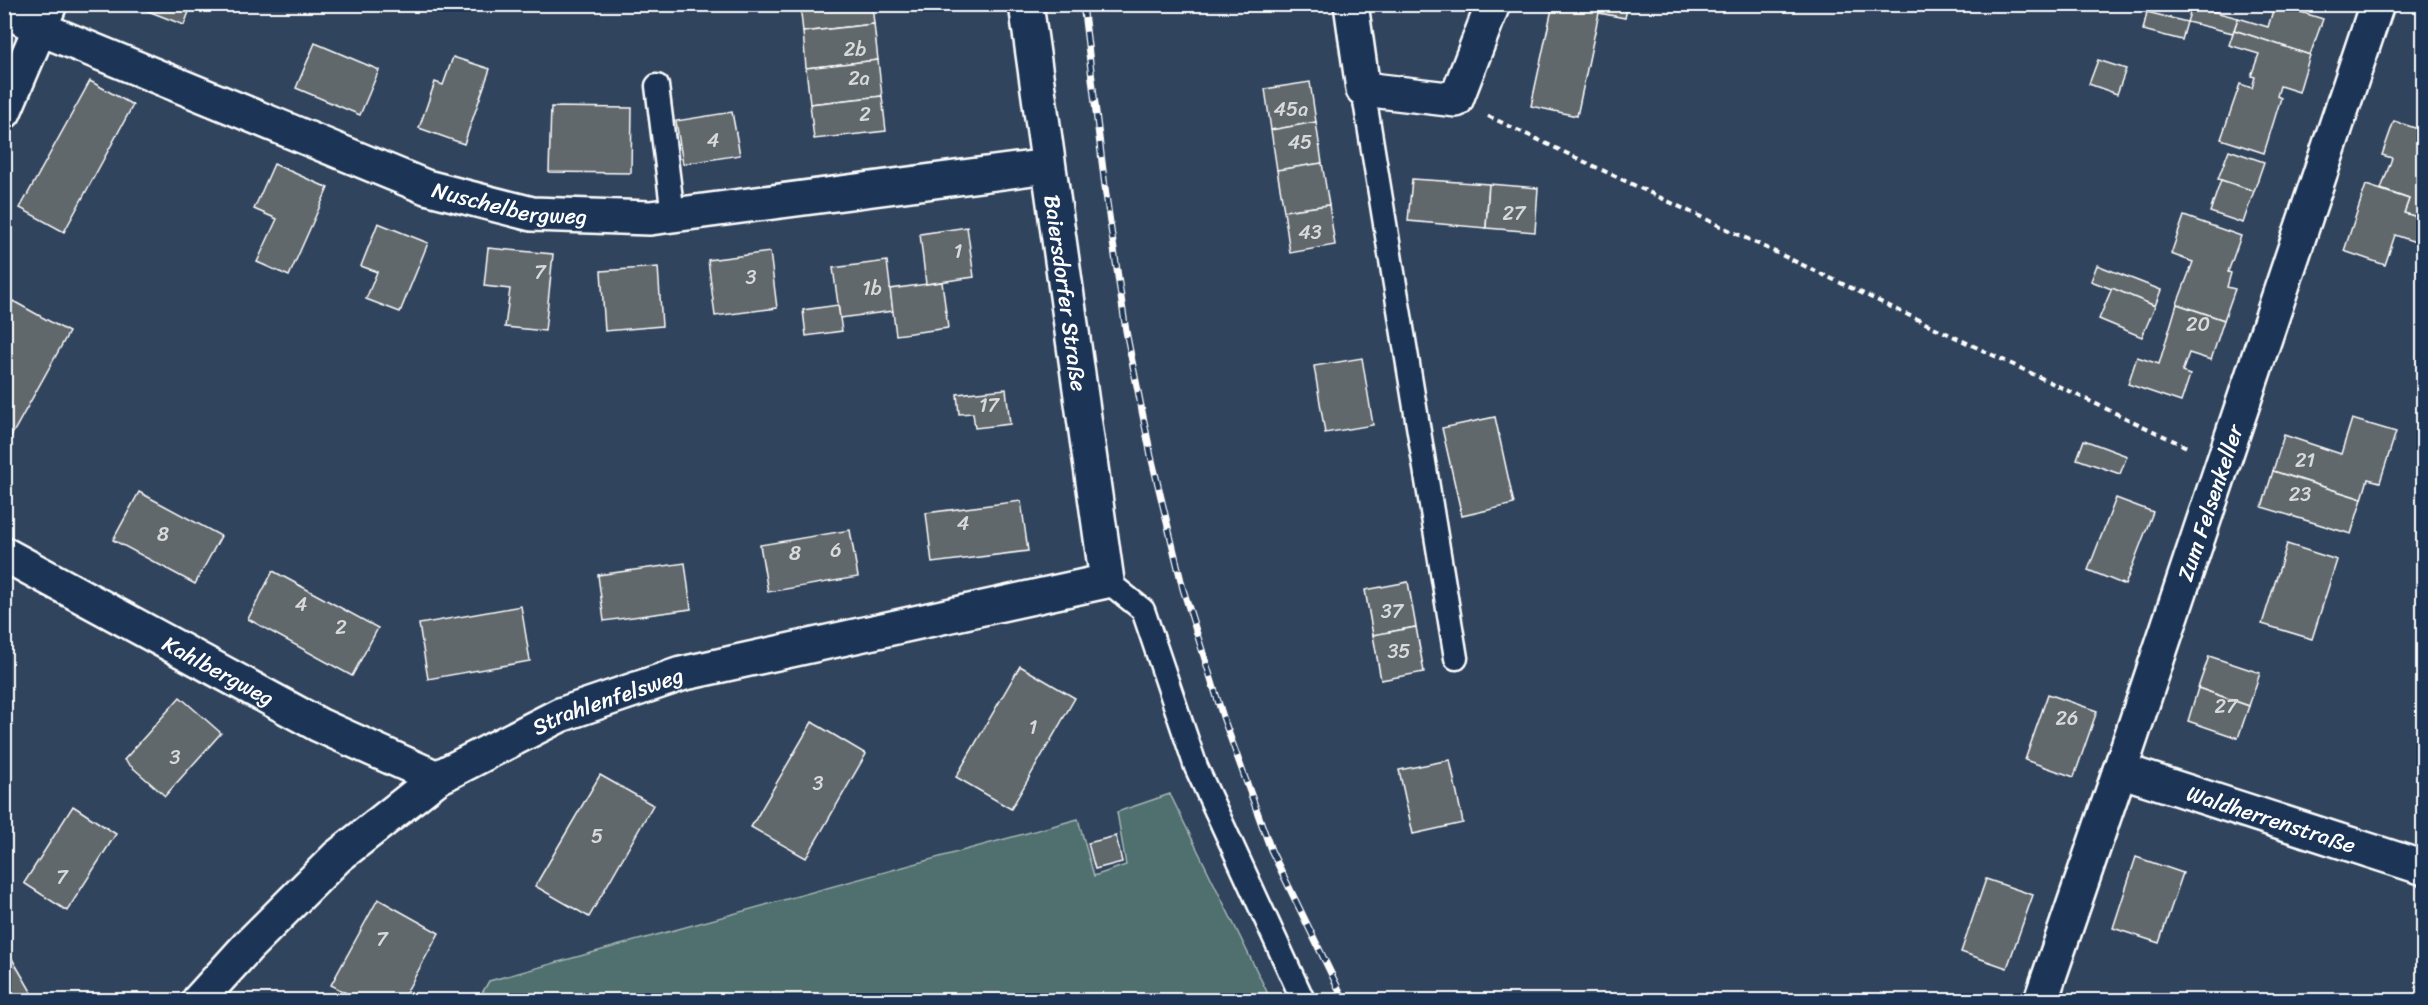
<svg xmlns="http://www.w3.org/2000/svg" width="2428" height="1005" viewBox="0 0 2428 1005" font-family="Sriracha,sans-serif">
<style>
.green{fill:#4f6f6e;stroke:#a7b7b6;stroke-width:1.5}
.building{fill:#61676c;stroke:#fff;stroke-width:1.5}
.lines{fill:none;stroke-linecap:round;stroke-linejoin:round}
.lane-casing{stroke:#fff;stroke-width:27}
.street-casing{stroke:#fff;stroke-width:38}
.path{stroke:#fff;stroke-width:4;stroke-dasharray:6 4.5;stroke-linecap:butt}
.lane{stroke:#1d3557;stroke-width:22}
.street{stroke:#1d3557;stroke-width:33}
.rail-casing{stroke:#fff;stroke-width:7}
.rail{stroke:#1d3557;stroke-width:4.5;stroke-dasharray:14;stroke-linecap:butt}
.labels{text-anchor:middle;stroke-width:4.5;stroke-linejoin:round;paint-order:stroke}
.number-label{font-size:20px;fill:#d8d9da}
.street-label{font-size:22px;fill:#fff;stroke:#1d3557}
</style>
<rect width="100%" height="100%" fill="#31445d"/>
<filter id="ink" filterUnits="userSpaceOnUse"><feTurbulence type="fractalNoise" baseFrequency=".0167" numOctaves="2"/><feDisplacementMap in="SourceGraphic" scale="12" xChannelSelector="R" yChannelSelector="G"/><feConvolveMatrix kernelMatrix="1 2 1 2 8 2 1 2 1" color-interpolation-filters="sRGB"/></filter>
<g filter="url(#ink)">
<path class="green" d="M1170 794 1271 1000H478L489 981 1078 819 1094 876 1126 865 1117 812Z"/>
<g class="building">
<path d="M130 4H192L184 25Z"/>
<path d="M800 4H872L874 24 803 32Z"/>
<path d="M1553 4H1628L1625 18 1599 13 1577 116 1531 106Z"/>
<path d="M2275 4 2323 19 2310 55 2234 30 2238 18 2268 27Z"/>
<path d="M2192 6 2238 18 2233 33 2187 22Z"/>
<path d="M2147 12 2187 22 2182 40 2143 30Z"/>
<path d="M874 24 878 60 806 68 803 32Z"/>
<path d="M2234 30 2310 55 2299 92 2280 86 2277 96 2281 98 2264 153 2221 139 2240 84 2252 88 2255 77 2251 76 2259 54 2229 45Z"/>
<path d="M315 43 379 70 360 115 296 88Z"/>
<path d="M453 57 490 69 464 144 419 128 435 82 443 85Z"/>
<path d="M878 60 882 96 810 104 806 68Z"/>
<path d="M2098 60 2126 69 2117 94 2089 84Z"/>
<path d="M90 81 133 105 64 232 20 208Z"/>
<path d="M1310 82 1316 122 1271 130 1265 89Z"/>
<path d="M882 96 886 131 814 139 810 104Z"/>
<path d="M551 107 632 108 631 173 549 172Z"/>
<path d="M732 112 740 155 683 164 676 121Z"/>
<path d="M2394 121 2424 131V206L2419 218 2404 213 2409 199 2381 189 2392 158 2382 155Z"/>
<path d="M1316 122 1322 163 1277 170 1271 130Z"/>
<path d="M2229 150 2264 162 2254 191 2218 179Z"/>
<path d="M1322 163 1329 205 1284 211 1277 170Z"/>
<path d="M274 164 328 188 289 276 257 262 277 219 254 209Z"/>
<path d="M1412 179 1489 184 1486 228 1408 221Z"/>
<path d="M2221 180 2254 191 2243 223 2210 212Z"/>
<path d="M1489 184 1538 188 1535 232 1486 228Z"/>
<path d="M2366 185 2409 199 2404 213 2424 219V245L2395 235 2385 265 2344 251Z"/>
<path d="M1329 205 1335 245 1290 253 1284 211Z"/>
<path d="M2184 216 2241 236 2228 272 2231 273 2227 287 2235 289 2224 320 2177 304 2193 262 2171 254Z"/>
<path d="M378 223 428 243 400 312 366 299 377 272 361 266Z"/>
<path d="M967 227 974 277 926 284 920 234Z"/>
<path d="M488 248 553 254 545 331 505 327 510 289 484 286Z"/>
<path d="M770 252 777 308 715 316 708 260Z"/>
<path d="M887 261 893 311 840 318 833 268Z"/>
<path d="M2097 265 2161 290 2155 306 2091 281Z"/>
<path d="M658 267 662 326 605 331 601 271Z"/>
<path d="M942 282 948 328 896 335 890 289Z"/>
<path d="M2112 288 2155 306 2142 337 2099 319Z"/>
<path d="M13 301 69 332 4 449V316Z"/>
<path d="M2177 304 2224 320 2211 360 2189 353 2182 372 2190 375 2181 402 2128 384 2137 357 2159 364Z"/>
<path d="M838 305 842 331 806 336 803 310Z"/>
<path d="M1362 358 1373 425 1325 433 1314 366Z"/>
<path d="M1006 389 1010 424 975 428 973 413 959 414 957 394Z"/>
<path d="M1495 417 1514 504 1462 516 1442 428Z"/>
<path d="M2352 419 2396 432 2380 482 2368 479 2362 499 2273 471 2284 435 2341 454Z"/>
<path d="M2084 440 2127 456 2120 474 2077 459Z"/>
<path d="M2273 471 2362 499 2351 534 2262 507Z"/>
<path d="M139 492 221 536 195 584 113 540Z"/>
<path d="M2116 498 2153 512 2125 585 2088 570Z"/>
<path d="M1021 501 1028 551 932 563 926 513Z"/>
<path d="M850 530 858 577 768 592 760 545Z"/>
<path d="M2287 544 2337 560 2312 639 2262 624Z"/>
<path d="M685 563 691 609 604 621 598 575Z"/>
<path d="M273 571 378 628 352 676 248 619Z"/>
<path d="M1408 582 1416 627 1373 635 1365 590Z"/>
<path d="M521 606 530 661 428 679 419 624Z"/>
<path d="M1416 627 1424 672 1381 680 1373 635Z"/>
<path d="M2209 656 2260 673 2249 706 2198 688Z"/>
<path d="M1020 666 1075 698 1011 809 956 777Z"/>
<path d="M2198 688 2249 706 2238 738 2188 721Z"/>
<path d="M2048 694 2097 711 2074 777 2025 760Z"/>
<path d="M180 697 221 733 165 796 124 760Z"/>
<path d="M812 722 866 754 806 858 751 827Z"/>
<path d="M1450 760 1463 823 1413 834 1399 770Z"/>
<path d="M600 775 653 805 589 917 535 886Z"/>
<path d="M73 806 116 834 67 911 24 883Z"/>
<path d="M1116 836 1122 862 1095 869 1088 843Z"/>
<path d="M2136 857 2183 873 2159 943 2113 928Z"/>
<path d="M1986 879 2033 895 2007 968 1961 952Z"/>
<path d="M378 899 439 933 402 1000H359L331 985Z"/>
<path d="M4 945 36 1000H4Z"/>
</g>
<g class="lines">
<defs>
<g id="lane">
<path d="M657 86 673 215"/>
<path d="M1363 89 1456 658"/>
<path d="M1107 581 1143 610 1196 767 1303 1000"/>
</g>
<g id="street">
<path d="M1351 4 1363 89 1456 100 1493 4"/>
<path id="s1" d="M4 9 39 28 426 187 532 214 650 218 1048 166"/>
<path d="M4 112 50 4"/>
<path id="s2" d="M4 554 319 725 437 778"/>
<path id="s3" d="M2120 770 2424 868"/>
<path id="s4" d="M199 1000 248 946 337 857 437 778 560 715 681 674 1107 581 1026 4"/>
<path id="s5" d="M2041 1000 2120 770 2377 4"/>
</g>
</defs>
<use href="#lane" class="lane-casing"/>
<use href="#street" class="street-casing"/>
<path class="path" d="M1488 116 2189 448"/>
<use href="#lane" class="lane"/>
<use href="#street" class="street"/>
<defs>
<path id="rail" d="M1083 4 1106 195 1126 331 1151 456 1183 589 1223 717 1271 850 1344 1000"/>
</defs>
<use href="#rail" class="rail-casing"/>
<use href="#rail" class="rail"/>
</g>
</g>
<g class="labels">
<g class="number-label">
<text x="855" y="56">2b</text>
<text x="859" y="85">2a</text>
<text x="1291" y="116">45a</text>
<text x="865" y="121">2</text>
<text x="713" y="147">4</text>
<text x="1300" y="149">45</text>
<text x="1514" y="220">27</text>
<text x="1310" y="239">43</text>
<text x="958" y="258">1</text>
<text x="540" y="279">7</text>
<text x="751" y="284">3</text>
<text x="872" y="295">1b</text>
<text x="2198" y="331">20</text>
<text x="989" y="412">17</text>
<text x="2305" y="467">21</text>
<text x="2300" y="501">23</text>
<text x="963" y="530">4</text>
<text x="163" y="541">8</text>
<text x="836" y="557">6</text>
<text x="795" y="560">8</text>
<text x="301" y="611">4</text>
<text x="1392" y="618">37</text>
<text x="341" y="634">2</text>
<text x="1399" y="658">35</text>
<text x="2226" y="713">27</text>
<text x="2067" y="725">26</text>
<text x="1033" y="734">1</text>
<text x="175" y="764">3</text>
<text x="818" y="790">3</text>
<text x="597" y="843">5</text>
<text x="62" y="884">7</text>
<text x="382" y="946">7</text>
</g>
<g class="street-label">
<text dy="8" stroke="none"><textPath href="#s1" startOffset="544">Nuschelbergweg</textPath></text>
<text transform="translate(1066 293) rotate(82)" y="8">Baiersdorfer Straße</text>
<text dy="8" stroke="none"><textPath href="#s5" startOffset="525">Zum Felsenkeller</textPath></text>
<text dy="8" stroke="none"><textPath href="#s2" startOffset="244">Kahlbergweg</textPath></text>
<text dy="8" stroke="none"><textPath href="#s4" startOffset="514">Strahlenfelsweg</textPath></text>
<text dy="8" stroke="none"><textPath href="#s3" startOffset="159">Waldherrenstraße</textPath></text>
</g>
</g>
<rect width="2428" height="1005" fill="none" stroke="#1d3557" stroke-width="24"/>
<rect x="12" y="12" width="2404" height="981" fill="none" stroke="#fff" stroke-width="2" filter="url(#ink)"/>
</svg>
